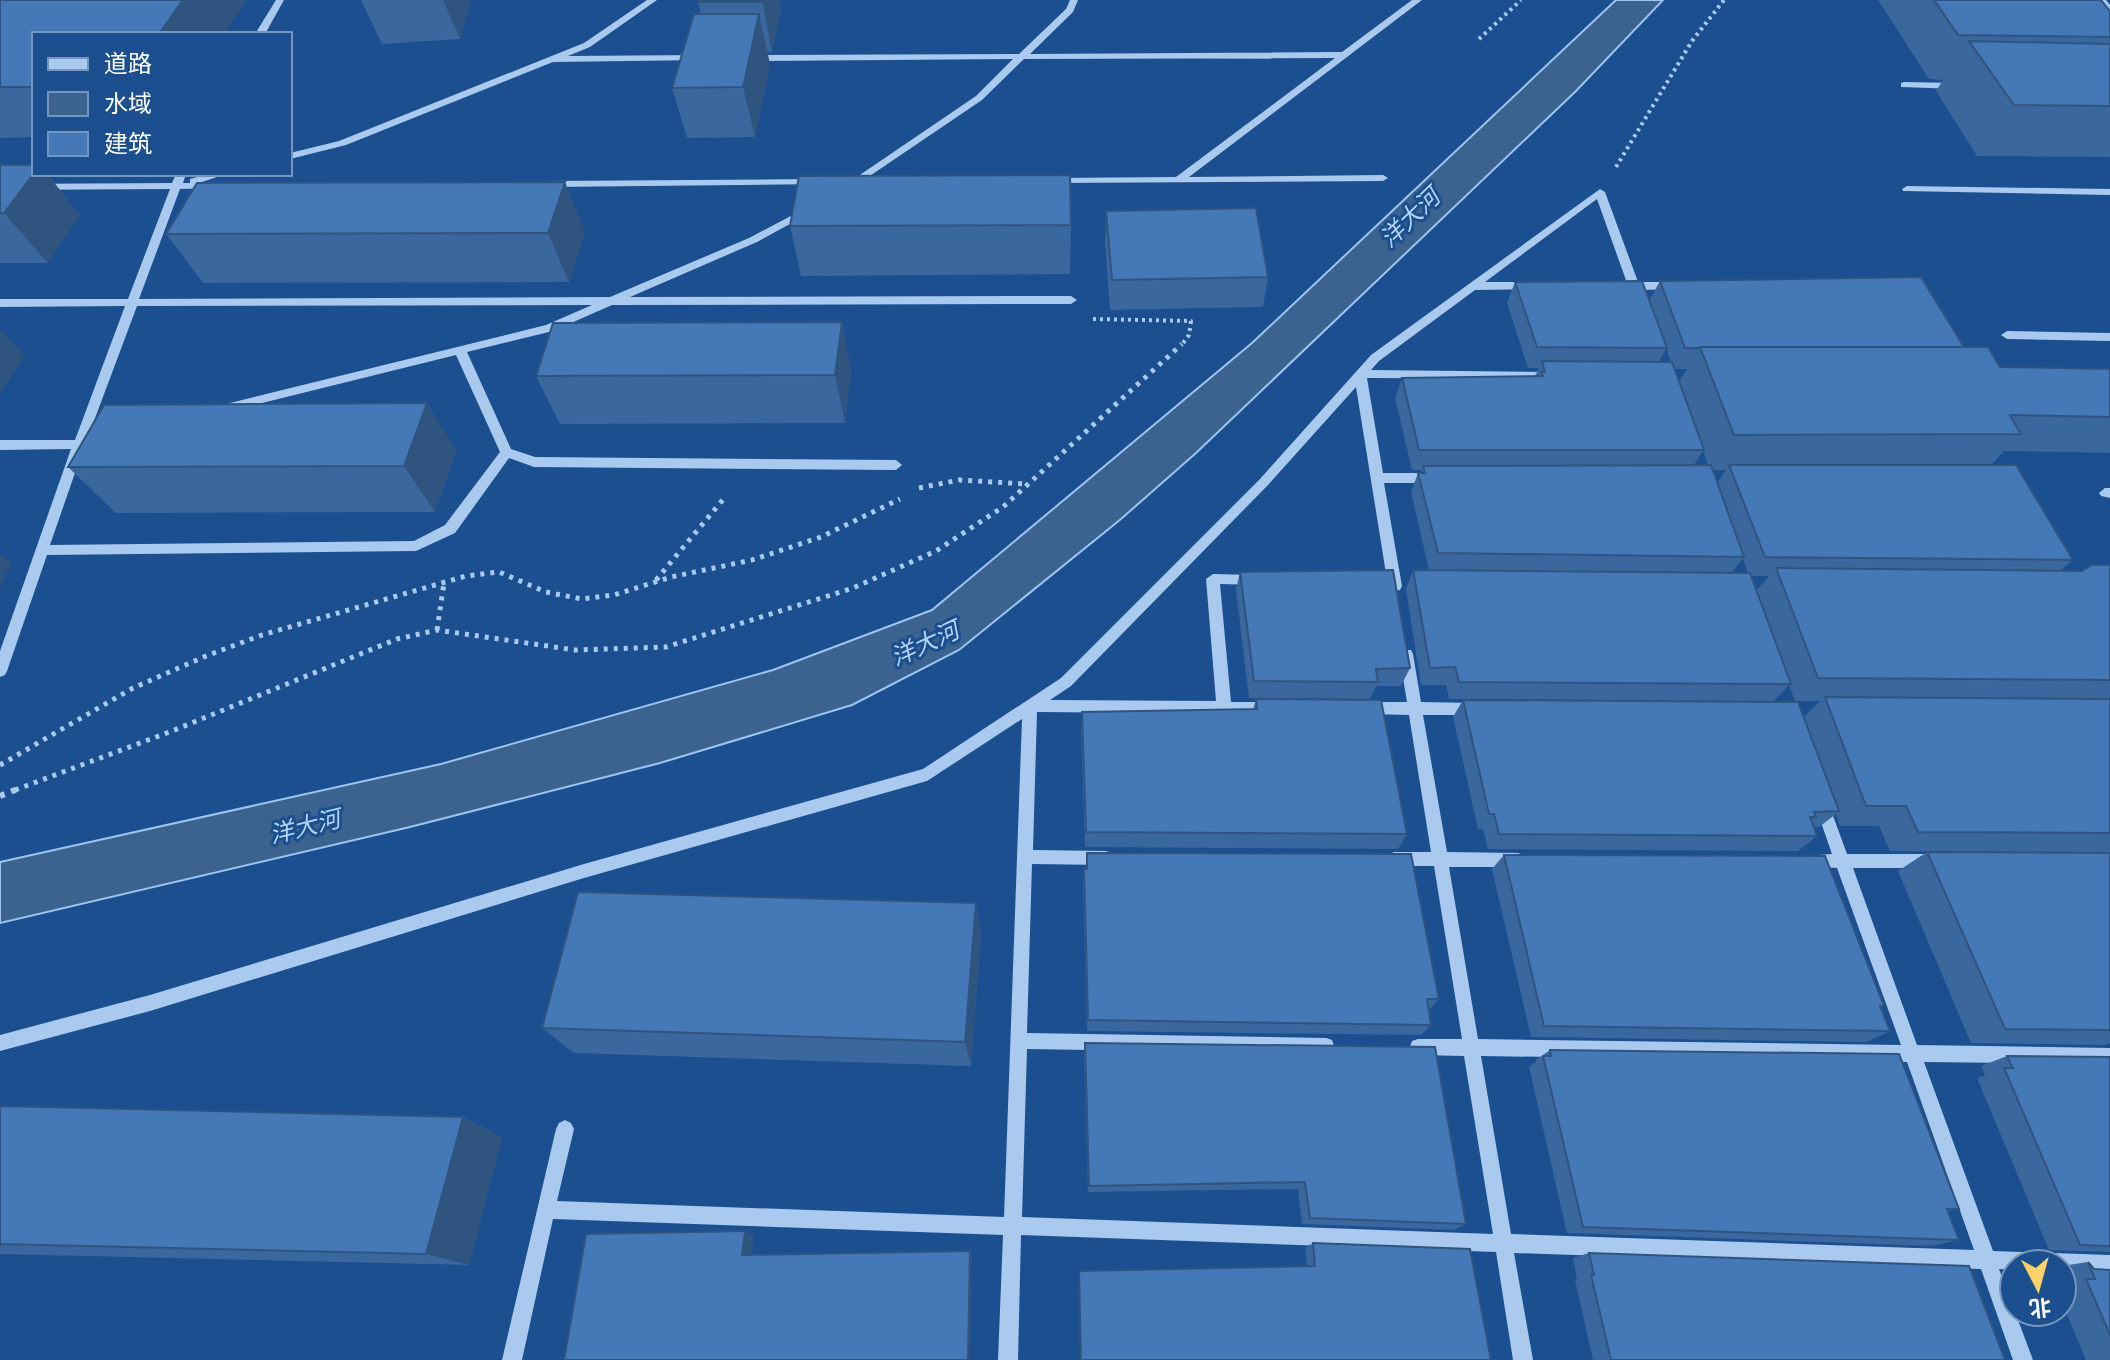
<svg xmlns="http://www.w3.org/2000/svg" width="2110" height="1360" viewBox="0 0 2110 1360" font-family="'Asap Condensed','Noto Sans SC',sans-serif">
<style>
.water{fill:#3c6290;stroke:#9cc4f0;stroke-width:2}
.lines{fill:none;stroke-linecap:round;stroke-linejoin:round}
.path-far2{stroke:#a9c9ee;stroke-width:4;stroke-dasharray:3 4;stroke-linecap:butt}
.path-far1{stroke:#a9c9ee;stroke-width:5;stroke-dasharray:4 6;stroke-linecap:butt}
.path{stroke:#a9c9ee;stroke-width:6;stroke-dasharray:5 7;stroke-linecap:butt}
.minor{fill:#a9c9ee;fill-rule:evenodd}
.wall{fill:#3a679d;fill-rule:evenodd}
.shaded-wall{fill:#305480}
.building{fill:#4478b7;stroke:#305480;stroke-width:2}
.labels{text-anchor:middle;stroke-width:6;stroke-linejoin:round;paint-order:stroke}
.water-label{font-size:24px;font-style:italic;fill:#b5d3f5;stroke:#1b4f8f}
</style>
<rect width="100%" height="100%" fill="#1b4f8f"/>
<path class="water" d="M1616 0H1663L1576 91 1196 453 1121 519 959 650 852 705 660 763 410 827 0 923V862L441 764 773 670 932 610 1252 343Z"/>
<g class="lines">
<g class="path-far2">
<path d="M1479 39 1521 0"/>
<path d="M1616 167 1692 41 1724 0"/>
<path d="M1093 319 1191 321 1189 335 1181 346"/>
</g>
<g class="path-far1">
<path d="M919 488 959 480 1027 484"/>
<path d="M656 580 726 496"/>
<path d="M437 630 444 583"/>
<path d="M0 765 133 688 206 656 262 635 466 576 499 572 546 592 582 599 614 595 671 577 752 560 821 537 900 499"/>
<path d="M15 790 172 731 397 639 437 630 575 650 666 647 853 588 936 551 1003 507 1182 344"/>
</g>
<path class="path" d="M0 796 20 788"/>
<g class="minor">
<path d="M276 0H284L265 34H255Z"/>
<path d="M647 0H657L590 47 568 56 700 55 705 58 703 60 553 62 346 145 290 159V153L339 141 584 43Z"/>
<path d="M1070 0H1078L1073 12 1030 54 1342 52 1412 0H1422L1189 177 1383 175 1388 178 1383 181 1050 183V179L1054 178 1176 177 1335 58 1024 59 982 100 852 188 847 185 848 183 976 96 1013 59 752 61 747 58 752 55 1019 54 1066 9Z"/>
<path d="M2097 0H2106L2110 5V13Z"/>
<path d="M1904 82 1958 83 1963 86 1958 89 1901 87V83Z"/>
<path d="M176 174H186L183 183H190V179L209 174H226L199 183 217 184V188L180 189 139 299 610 297 749 238 806 208 810 209V213L757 242 630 297 1071 296 1077 300 1071 304 612 305 553 331 467 352 511 449 535 457 896 460 902 465 896 470 534 467 509 458 455 533 416 551 47 555 7 671 5 675 0 677V651L71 449 0 450V440H75L125 306 0 307V299H128L170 189 0 190V184L172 183ZM592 305 546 325 218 406 216 409 218 412 222 413 456 355 500 452 445 525 414 541 50 545 84 447 105 441 107 438 101 433 88 437 137 306Z"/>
<path d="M817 179 822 182 821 184 550 187 545 184 550 181Z"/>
<path d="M1907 186 2110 189V195L1903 191 1902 189Z"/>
<path d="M1600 189 1605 192 1638 282H1676L1682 286 1680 289 1641 290 1644 297 1642 300H1634L1630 290 1623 286 1627 283 1597 199 1485 282H1532L1538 286 1536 289 1475 290 1379 361 1371 370 1553 372 1557 373V379L1367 378 1383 473H1434L1440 478 1434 483H1384L1402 586 1400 590 1395 591 1388 586 1356 387 1268 485 1071 686 1050 700 1216 701 1206 579 1213 574 1255 575 1262 580 1255 585 1220 584 1231 702H1271L1276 704 1278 708 1276 712 1271 714 1037 712 1033 850 1106 851 1111 853 1114 858 1111 863 1106 865 1032 864 1027 1033 1326 1038 1332 1040 1334 1046 1332 1052 1326 1054 1027 1049 1022 1217 1493 1234 1464 1056 1418 1055 1412 1053 1410 1047 1412 1041 1418 1039H1462L1434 866H1394L1389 864 1386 859 1389 854 1394 852H1431L1409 715 1364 714 1359 712 1357 708 1359 704 1364 702H1407L1399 654 1401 650H1411L1413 654 1421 702 1475 703 1480 705 1482 709 1480 713 1475 715H1423L1447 852 1518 853 1523 855 1526 860 1523 865 1518 867H1449L1478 1039 1901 1045 1837 868 1805 866 1802 861 1805 856 1832 854 1814 802 1816 797 1821 795 1826 797 1828 802 1847 854H1930L1935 856 1938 861 1935 866 1930 868H1853L1917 1045 2110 1048V1064L1924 1062 1993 1251 2110 1255V1273L2062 1271V1264H2014V1270L1999 1269 2033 1360H2013L1981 1269 1514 1253 1533 1360H1513L1496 1252 1021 1235 1018 1360H998L1003 1235 553 1219 522 1360H502L556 1129 559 1123 565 1120 571 1123 574 1129 557 1201 1004 1217 1022 719 927 781 584 878 150 1011 0 1051V1035L150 995 584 864 923 769 1061 678 1260 479 1371 355ZM1481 1056 1907 1062 1974 1250 1511 1234Z"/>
<path d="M2007 331 2110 333V341L2007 339 2001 335Z"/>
<path d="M2105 488H2110V498L2101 496 2099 493Z"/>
</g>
</g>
<g class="wall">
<path d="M0 0H247L224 34H34V137L0 138Z"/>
<path d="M361 0H471L460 39 382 44Z"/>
<path d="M779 0 781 9 772 52H767L770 64 755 137 687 138 672 88 701 14 698 2Z"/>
<path d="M1878 0H2101L2110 11V157L1977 156 1936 91 1943 80 1929 79Z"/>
<path d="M0 165 34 174H47L80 215 48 263H0Z"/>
<path d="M1106 211 1268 277 1263 307 1110 310 1105 241Z"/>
<path d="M1071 225 1070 274 801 276 790 226Z"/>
<path d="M585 232 569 282 203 283 166 234Z"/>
<path d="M1660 281 1964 347 2000 367 2110 369V453L2004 451 1991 465 2073 560 2061 570 2082 571 2110 565V853L1890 851 1879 826H1840L1836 814 1819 827H1814L1817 836 1798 851 1488 849 1483 829H1478L1453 717 1463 700 1804 717 1820 701H1795L1789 685 1774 701 1449 699 1446 685H1421L1406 589 1413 570H1429L1411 492 1418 473H1421L1422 470H1412L1395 398 1402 378 1535 376 1539 368H1528L1507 303 1515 282 1649 301ZM1666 349 1671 362H1659ZM1674 369H1687L1679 382ZM1703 451 1708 465H1694ZM1712 470H1726L1717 483ZM1743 559 1748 573H1731ZM1751 576H1769L1757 590Z"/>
<path d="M842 322 851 371 845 423 560 424 536 376Z"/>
<path d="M456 450 435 512 116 513 68 467Z"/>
<path d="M1240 572 1410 668 1401 686H1376L1370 699 1249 698 1236 590Z"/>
<path d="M1256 699 1407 834 1398 849 1085 847 1081 729 1082 712 1253 710Z"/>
<path d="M1927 852 2110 853V1043L2105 1045 1971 1043 1898 871Z"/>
<path d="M1087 853 1439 999 1429 1010 1431 1025 1421 1035 1087 1031 1083 883 1084 869H1086Z"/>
<path d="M1504 855 1884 1006 1881 1008 1890 1031 1867 1042 1531 1037 1492 869Z"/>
<path d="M976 903 981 934 971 1066 574 1053 542 1028Z"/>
<path d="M1085 1043 1466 1224 1454 1230 1302 1224 1298 1189 1088 1192 1084 1053Z"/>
<path d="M1550 1050 1959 1209 1948 1211 1959 1240 1932 1246 1567 1233 1529 1067 1536 1062V1060Z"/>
<path d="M2007 1056 2110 1057V1252L2049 1250 1977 1078 1985 1075 1981 1066Z"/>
<path d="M0 1106 463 1117 502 1137 469 1265 0 1254Z"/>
<path d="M1313 1243 1491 1360H1080L1079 1271 1307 1266 1305 1248Z"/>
<path d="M1589 1253 2005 1360H1593L1575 1280 1577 1279 1573 1258Z"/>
<path d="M2088 1262 2094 1269 2110 1270V1360H2086L2062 1302V1283L2063 1282 2062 1266Z"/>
</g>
<g class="shaded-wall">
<path d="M183 0H247L224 34H159Z"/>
<path d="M443 0H471L460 39Z"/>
<path d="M762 0H779L781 9 772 52Z"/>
<path d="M759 14 770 64 755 137 743 87Z"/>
<path d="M34 173V174H47L80 215 48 263 4 213Z"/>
<path d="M565 182 585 232 569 282 548 233Z"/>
<path d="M842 322 851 371 845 423 835 375Z"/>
<path d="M0 330 25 355 0 394Z"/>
<path d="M427 403 456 450 435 512 404 466Z"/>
<path d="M0 554 12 564 0 587Z"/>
<path d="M976 903 981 934 971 1066 965 1042Z"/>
<path d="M463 1117 502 1137 469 1265 426 1254Z"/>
<path d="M745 1231 754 1236 752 1260 742 1255Z"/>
<path d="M970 1251 972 1256 970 1360H968Z"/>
</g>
<g class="building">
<path d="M0 0H183L159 34H34V87H0Z"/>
<path d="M699 0H762V2H698Z"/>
<path d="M1934 0H2101L2110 11V37L1958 35Z"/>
<path d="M694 14H759L743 87 672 88Z"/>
<path d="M1969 41 2110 44V106L2014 105Z"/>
<path d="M0 165H34V173L4 213H0Z"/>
<path d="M1070 175 1071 225 790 226 799 176Z"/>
<path d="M565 182 548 233 166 234 197 183Z"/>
<path d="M1256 208 1268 277 1112 280 1106 211Z"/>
<path d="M1921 277 1964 347H1700L1699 348H1685L1660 281Z"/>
<path d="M1642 281 1667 348 1537 347 1515 282Z"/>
<path d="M842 322 835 375 536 376 553 323Z"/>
<path d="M1700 347H1988L2000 367 2110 369V417L2010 415 2021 434 1734 435Z"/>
<path d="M1542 361 1672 362 1704 450H1419L1402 378 1543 376 1541 372H1545Z"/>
<path d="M427 403 404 466 68 467 104 405Z"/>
<path d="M1711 465 1744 557 1438 553 1418 473H1425L1423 466Z"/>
<path d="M1729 465H2016L2073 560 1765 557Z"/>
<path d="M2091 565H2110V680L1818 678 1776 568 2082 571Z"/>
<path d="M1393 570 1410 668 1376 669 1378 682 1254 681 1240 572Z"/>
<path d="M1413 570 1750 573 1791 684 1459 682 1455 667 1430 668Z"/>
<path d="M1825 697 2110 699V833L1918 832 1906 806H1866Z"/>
<path d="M1256 699 1381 700 1407 834 1086 832 1082 712 1257 709Z"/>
<path d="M1463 700 1798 702 1839 811 1814 812 1816 817H1810L1817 836 1499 834 1494 814H1489Z"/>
<path d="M1927 852 2110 853V1030L2005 1029Z"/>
<path d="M1087 853 1411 854 1439 999H1427L1431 1025 1088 1020 1084 869H1087Z"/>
<path d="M1504 855 1825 856 1884 1006H1880L1890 1031 1544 1026Z"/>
<path d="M578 892 976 903 965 1042 542 1028Z"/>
<path d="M1085 1043 1435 1047 1466 1224 1310 1218 1305 1182 1089 1186Z"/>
<path d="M1550 1050 1899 1054 1959 1209H1947L1959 1240 1583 1227 1543 1056H1551Z"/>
<path d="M2007 1056 2110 1057V1246L2080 1245 2004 1068H2013Z"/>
<path d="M0 1106 463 1117 426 1254 0 1244Z"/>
<path d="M745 1231 742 1255 970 1251 968 1360H564L586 1234Z"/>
<path d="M1313 1243 1470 1249 1491 1360H1081L1079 1271 1315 1266Z"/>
<path d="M1589 1253 1969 1266 2005 1360H1611L1591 1275H1594Z"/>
<path d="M2088 1262 2094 1269 2110 1270V1335L2086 1279H2095Z"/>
</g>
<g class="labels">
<g class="water-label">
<text transform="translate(1410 218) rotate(-44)" y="8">洋大河</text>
<text transform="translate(925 644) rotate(-25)" y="8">洋大河</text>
<text transform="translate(305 827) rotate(-14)" y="8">洋大河</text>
</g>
</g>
<rect x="32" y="32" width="260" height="144" fill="#1b4f8f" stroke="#7695bc" stroke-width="2"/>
<rect x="48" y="58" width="40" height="12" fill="#a9c9ee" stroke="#7695bc" stroke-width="2"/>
<text x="104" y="72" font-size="24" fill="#ffffff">道路</text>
<rect x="48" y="92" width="40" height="24" fill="#3c6290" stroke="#7695bc" stroke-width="2"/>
<text x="104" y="112" font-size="24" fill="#ffffff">水域</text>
<rect x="48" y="132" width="40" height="24" fill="#4478b7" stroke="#7695bc" stroke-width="2"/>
<text x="104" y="152" font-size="24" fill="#ffffff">建筑</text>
<g transform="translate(2038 1288) rotate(174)"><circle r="38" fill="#1b4f8f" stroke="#7695bc" stroke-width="2"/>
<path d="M0-6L14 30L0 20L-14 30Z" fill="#ffd166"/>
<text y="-12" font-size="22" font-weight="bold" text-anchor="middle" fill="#ffffff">北</text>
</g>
</svg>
